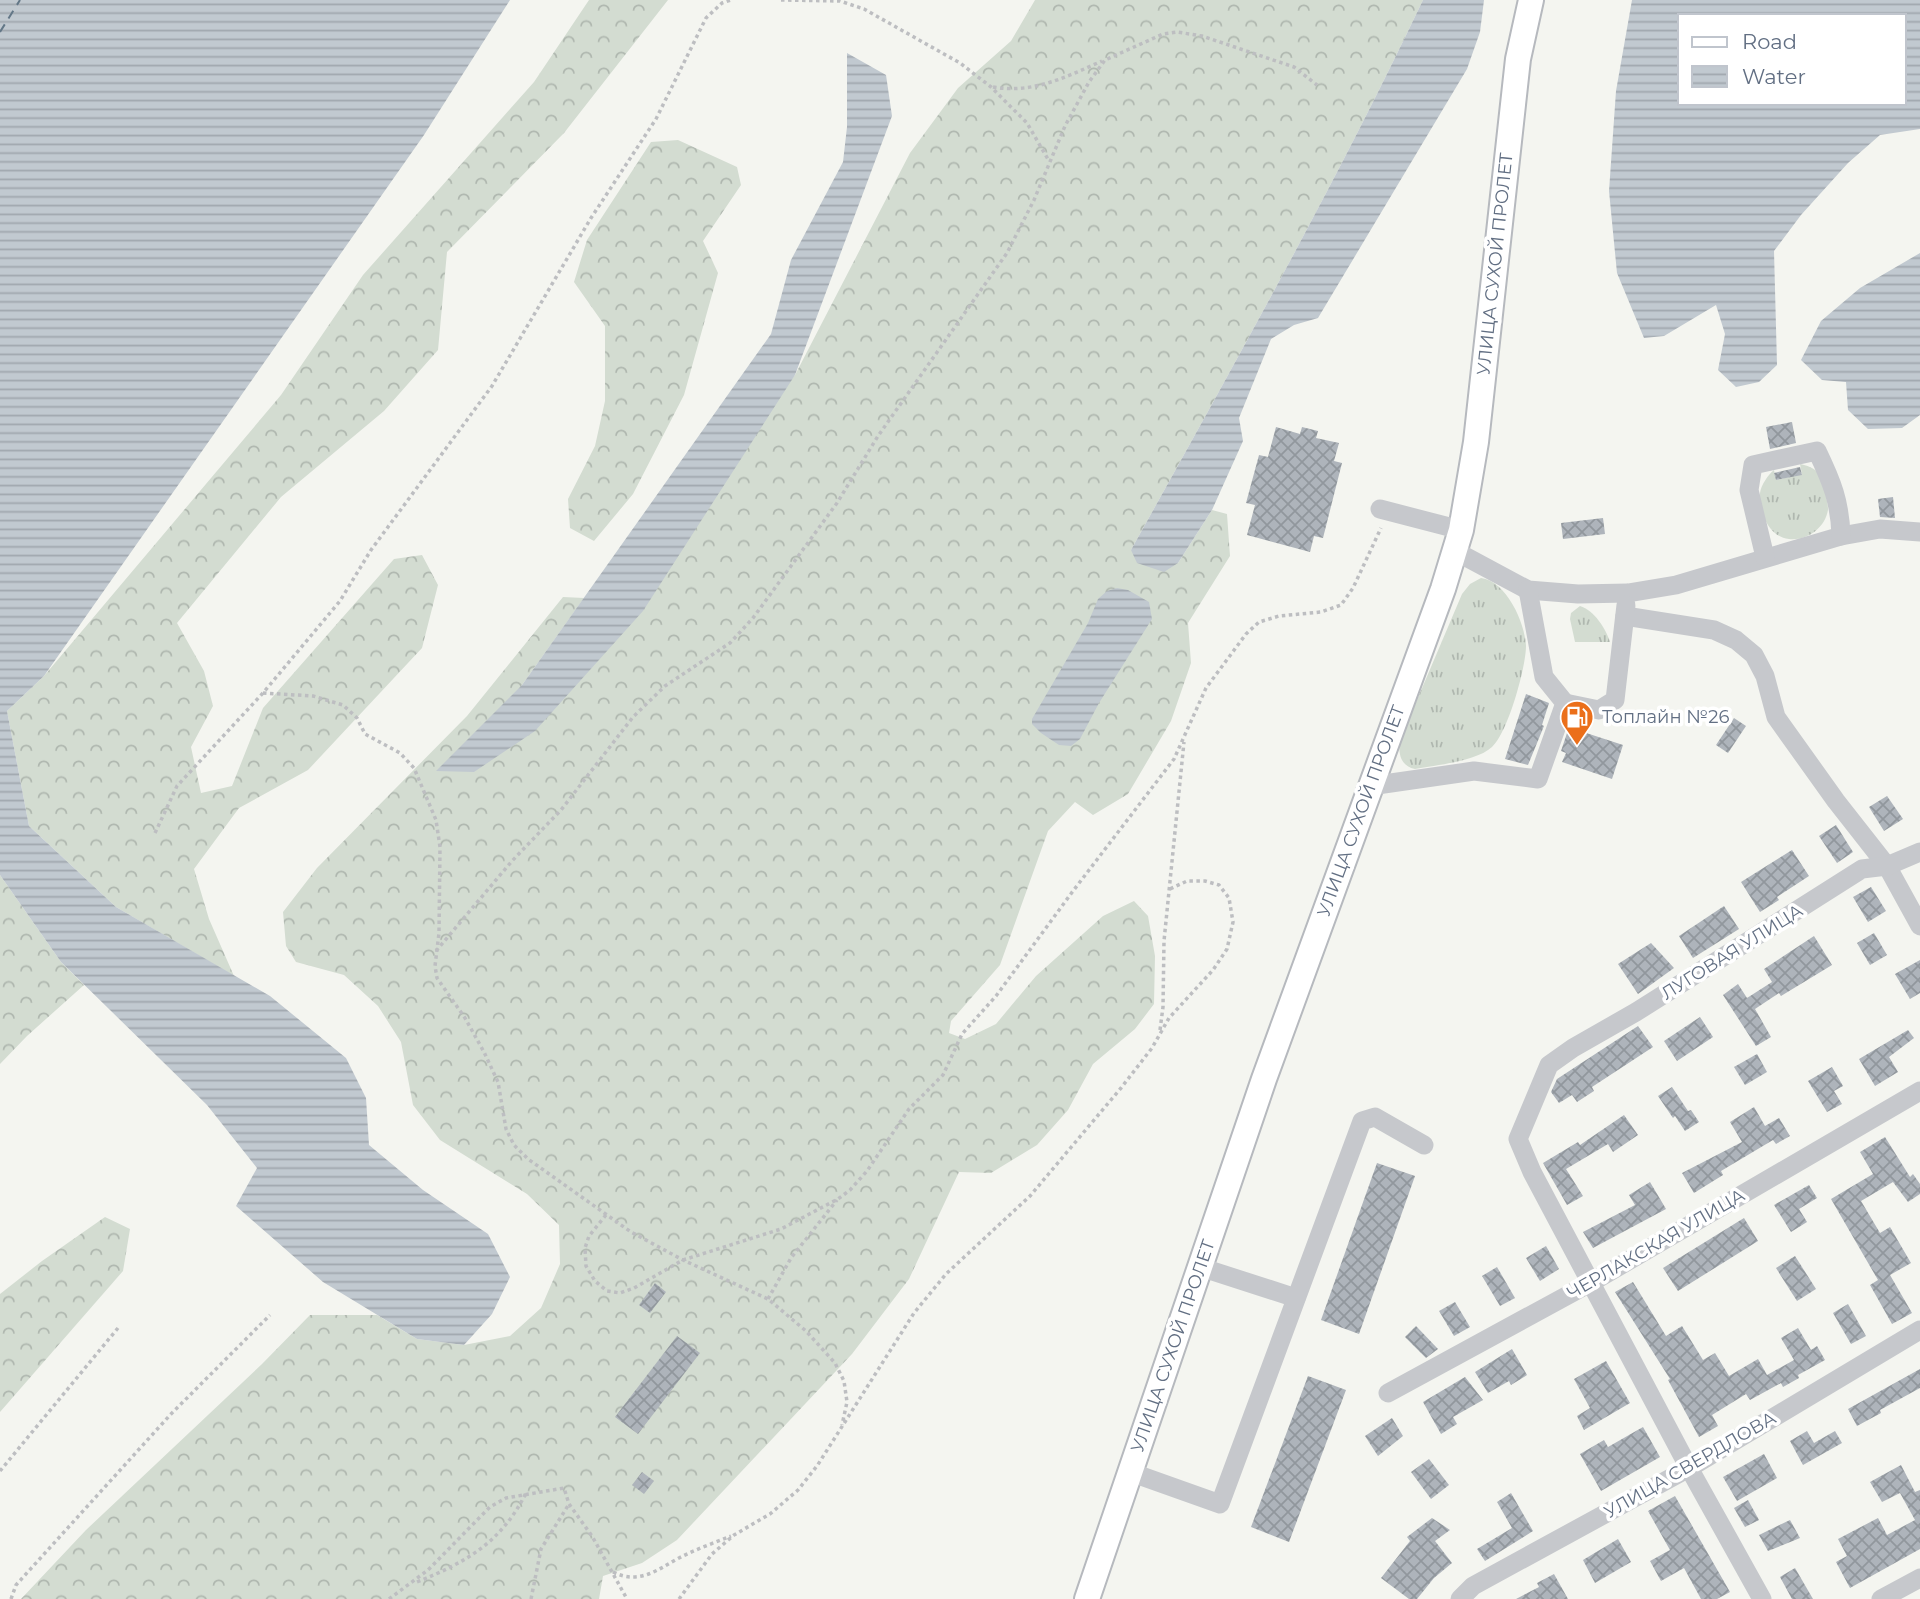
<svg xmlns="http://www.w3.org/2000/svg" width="1920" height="1599" viewBox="0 0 1920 1599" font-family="Montserrat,sans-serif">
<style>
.grass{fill:url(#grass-tufts)}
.forest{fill:url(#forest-crowns)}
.water{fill:url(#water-rules);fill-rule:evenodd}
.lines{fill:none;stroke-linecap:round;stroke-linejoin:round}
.ferry{stroke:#637787;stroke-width:2;stroke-dasharray:9 7;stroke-linecap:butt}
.building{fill:url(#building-cross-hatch)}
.major-casing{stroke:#b6b9be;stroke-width:28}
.path{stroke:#bdbec1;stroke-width:3.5;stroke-dasharray:3.5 3.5;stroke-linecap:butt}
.minor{stroke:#c6c8cc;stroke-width:19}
.major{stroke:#fff;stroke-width:24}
.labels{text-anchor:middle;stroke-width:7;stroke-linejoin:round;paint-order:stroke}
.street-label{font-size:18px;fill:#626f83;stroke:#fff}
.poi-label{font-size:18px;fill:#626f83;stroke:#fff;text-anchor:start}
</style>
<defs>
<pattern id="grass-tufts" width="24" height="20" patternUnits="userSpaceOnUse" patternTransform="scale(1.75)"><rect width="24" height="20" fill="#d3dcd1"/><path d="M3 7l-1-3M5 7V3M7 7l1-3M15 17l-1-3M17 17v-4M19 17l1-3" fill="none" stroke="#afb7af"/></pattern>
<pattern id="forest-crowns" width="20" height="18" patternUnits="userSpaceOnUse" patternTransform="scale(1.75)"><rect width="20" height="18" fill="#d3dcd1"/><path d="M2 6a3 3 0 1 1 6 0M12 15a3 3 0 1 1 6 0" fill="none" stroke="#afb7af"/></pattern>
<pattern id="water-rules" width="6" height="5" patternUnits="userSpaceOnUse" patternTransform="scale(1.75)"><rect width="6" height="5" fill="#c1c9d0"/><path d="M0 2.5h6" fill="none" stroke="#a0a7ae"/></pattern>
<pattern id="building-cross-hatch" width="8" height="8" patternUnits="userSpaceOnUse" patternTransform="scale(1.75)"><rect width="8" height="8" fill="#aeb4bb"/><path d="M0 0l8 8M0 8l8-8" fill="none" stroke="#91979d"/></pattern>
</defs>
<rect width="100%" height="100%" fill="#f4f5f0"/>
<g class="grass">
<path d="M1800 464C1806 465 1815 468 1819 474 1822 478 1829 505 1828 510 1825 528 1807 541 1789 539 1768 537 1759 511 1760 493 1761 485 1768 475 1774 470L1776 480 1802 474Z"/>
<path d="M1481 578C1506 581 1525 622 1526 646 1526 667 1508 733 1492 747 1477 761 1437 765 1415 769 1400 766 1398 753 1400 740L1462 594 1470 584Z"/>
<path d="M1580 606C1594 610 1606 629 1610 642H1575L1570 619 1571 613Z"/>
</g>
<g class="forest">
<path d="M589 0H668L564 133 447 252 438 350 384 411 281 497 177 623 204 671 213 706 191 747 201 793 232 786 263 708 394 559 422 555 438 585 422 648 308 770 239 808 194 869 209 919 234 976 116 907 29 826 7 711 44 676 281 395 363 275 534 82Z"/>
<path d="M1035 0H1423C1334 187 1232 368 1131 550L1178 563 1212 510 1227 514 1230 556 1188 623 1191 663 1171 721 1128 794 1093 815 1075 802 1048 831 1000 965 951 1021 949 1033 965 1039 996 1024 1036 976 1103 916 1134 901 1148 916 1155 956 1154 1004 1135 1029 1093 1064 1068 1110 1037 1145 991 1173 959 1172 909 1279 852 1354 677 1540 642 1563 603 1576 599 1599H21L86 1530 262 1364 310 1315H377L417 1339 464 1345 510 1336 541 1308 560 1264 559 1225 527 1194 440 1140 413 1105 401 1042 378 1006 344 975 296 962 286 946 283 912 317 868 467 716 563 597 584 598 522 685 474 772 795 375 910 153 958 88 1011 41Z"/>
<path d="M678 140 737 167 741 185 703 241 718 273 684 395 633 494 594 541 570 528 568 499 595 446 605 401V326L574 282 587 240 651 142Z"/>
<path d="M0 875 61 962 84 985 27 1036 0 1064Z"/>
<path d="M105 1217 130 1229 123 1271 0 1412V1294L42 1261Z"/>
</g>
<g class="water">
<path d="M0 0H510L424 135 44 676 7 711 29 826 116 907 270 996 346 1058 366 1098 369 1145 423 1190 488 1234 510 1277 492 1314 464 1345 417 1339 323 1282 236 1206 257 1168 207 1105 61 962 0 875Z"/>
<path d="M1423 0H1484L1480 32 1467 69 1318 318 1294 325 1271 339 1239 418 1243 441 1212 510 1178 563 1164 572 1137 563 1131 550C1232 368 1334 187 1423 0Z"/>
<path d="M1632 0H1920V129L1880 135 1848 163 1801 215 1774 251 1777 365 1759 382 1736 387 1718 370 1725 334 1716 305 1664 336 1644 338 1617 273 1609 191 1616 91ZM1680 16H1904V103H1680Z"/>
<path d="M847 53 886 75 892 116 795 375 643 611 535 731 474 772 436 771 522 685 771 334 791 260 843 162 847 127Z"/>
<path d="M1920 253V415L1902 428 1868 429 1848 410 1846 382 1822 380 1801 360 1821 321 1860 288Z"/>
<path d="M1117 588 1128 590 1149 602 1152 619 1099 703 1080 739 1071 746 1059 745 1041 733 1032 724V719L1088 623 1098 599 1107 591Z"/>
</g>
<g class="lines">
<path class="ferry" d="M0 32 20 0"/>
</g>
<g class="building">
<path d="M1792 422 1796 443 1770 449 1766 427Z"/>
<path d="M1276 427 1300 434 1302 427 1318 431 1316 438 1339 443 1334 461 1342 463 1323 538 1314 536 1310 552 1247 535 1255 505 1246 503 1259 455 1268 457Z"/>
<path d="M1800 467 1802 475 1776 480 1774 473Z"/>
<path d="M1893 497 1895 518 1880 517 1878 499Z"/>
<path d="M1603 518 1605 534 1563 539 1561 523Z"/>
<path d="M1526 694 1549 703 1542 725 1544 726 1528 765 1505 759Z"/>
<path d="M1734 718 1746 726 1728 753 1716 745Z"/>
<path d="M1574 729 1623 745 1612 779 1562 762 1566 753 1561 751 1567 733 1572 735Z"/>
<path d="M1887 796 1903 819 1884 831 1869 807Z"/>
<path d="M1836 825 1853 852 1837 863 1819 836Z"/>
<path d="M1792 850 1809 876 1777 897 1779 900 1760 912 1741 882Z"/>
<path d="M1871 887 1886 911 1868 922 1853 897Z"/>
<path d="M1724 906 1739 929 1693 958 1679 936Z"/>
<path d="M1874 933 1887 955 1870 965 1857 943Z"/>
<path d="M1814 936 1832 965 1781 996 1779 993 1755 1009 1771 1037 1756 1046 1723 995 1738 984 1747 998 1772 982 1764 969Z"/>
<path d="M1651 943 1674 968 1638 994 1618 964Z"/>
<path d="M1920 960V993L1910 999 1895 974Z"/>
<path d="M1700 1017 1713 1037 1677 1061 1664 1041Z"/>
<path d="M1638 1026 1653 1047 1592 1087 1594 1091 1577 1102 1572 1095 1559 1103 1551 1092 1557 1079Z"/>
<path d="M1908 1030 1914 1038 1889 1057 1898 1072 1875 1086 1859 1059Z"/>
<path d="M1757 1054 1767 1072 1745 1085 1734 1067Z"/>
<path d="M1832 1067 1843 1086 1834 1091 1842 1104 1827 1112 1808 1081Z"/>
<path d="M1672 1087 1688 1111 1691 1110 1699 1122 1685 1131 1675 1116 1673 1118 1658 1096Z"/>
<path d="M1754 1107 1765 1126 1779 1118 1790 1136 1776 1144 1773 1140 1721 1171 1723 1175 1694 1193 1682 1173 1742 1142 1730 1122Z"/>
<path d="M1624 1115 1638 1135 1613 1152 1608 1144 1566 1169 1583 1196 1567 1205 1543 1163 1578 1142 1580 1145Z"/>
<path d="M1885 1137 1910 1177 1913 1174 1920 1184V1194L1908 1202 1893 1182 1861 1201 1880 1233 1890 1227 1911 1263 1890 1275 1912 1313 1892 1324 1870 1285 1878 1280 1831 1199 1873 1174 1860 1152Z"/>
<path d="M1377 1163 1415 1176 1359 1334 1321 1320Z"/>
<path d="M1650 1182 1666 1209 1593 1248 1583 1232 1635 1205 1629 1195Z"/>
<path d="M1809 1185 1817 1198 1799 1209 1807 1222 1791 1232 1774 1205Z"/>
<path d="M1744 1218 1758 1241 1678 1291 1663 1268Z"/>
<path d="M1546 1246 1559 1269 1540 1281 1526 1258Z"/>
<path d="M1795 1256 1816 1289 1797 1301 1776 1268Z"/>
<path d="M1497 1267 1515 1298 1500 1306 1482 1276Z"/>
<path d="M1633 1282 1666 1336 1682 1326 1703 1360 1715 1353 1729 1376 1758 1359 1767 1375 1794 1360 1781 1338 1798 1328 1811 1350 1817 1346 1825 1360 1798 1375 1799 1378 1783 1387 1781 1383 1750 1400 1746 1394 1712 1415 1718 1426 1699 1437 1668 1380 1670 1379 1615 1292Z"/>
<path d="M655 1283 666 1292 650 1313 639 1305Z"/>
<path d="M1455 1302 1470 1327 1454 1336 1439 1311Z"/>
<path d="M1848 1304 1866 1336 1851 1344 1833 1313Z"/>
<path d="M1416 1326 1438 1349 1426 1358 1405 1337Z"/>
<path d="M677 1336 700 1353 638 1434 615 1417Z"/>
<path d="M1512 1349 1527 1375 1511 1385 1509 1381 1488 1393 1475 1372Z"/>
<path d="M1606 1361 1630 1403 1584 1430 1577 1416 1590 1408 1574 1379Z"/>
<path d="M1920 1369V1388L1880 1410 1881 1413 1857 1426 1848 1409Z"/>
<path d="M1308 1376 1346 1390 1289 1542 1251 1527Z"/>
<path d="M1465 1377 1483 1400 1453 1417 1457 1424 1441 1434 1423 1402Z"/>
<path d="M1392 1418 1403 1436 1378 1456 1365 1436Z"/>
<path d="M1643 1427 1660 1457 1601 1491 1580 1454 1604 1440 1608 1447Z"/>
<path d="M1807 1431 1814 1443 1835 1431 1842 1443 1803 1465 1790 1441Z"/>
<path d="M1764 1454 1777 1478 1737 1501 1723 1477Z"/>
<path d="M1429 1459 1449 1485 1431 1499 1411 1472Z"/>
<path d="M1901 1465 1915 1492 1920 1490V1549L1850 1588 1836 1562 1847 1556 1838 1539 1878 1518 1887 1535 1915 1520 1900 1493 1882 1502 1870 1482Z"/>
<path d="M642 1472 654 1481 644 1494 632 1485Z"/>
<path d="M1511 1493 1533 1531 1485 1561 1477 1549 1512 1528 1497 1502Z"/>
<path d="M1675 1496 1730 1592 1717 1599H1701L1684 1568 1661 1581 1650 1561 1670 1550 1648 1511Z"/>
<path d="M1748 1500 1759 1520 1745 1527 1734 1508Z"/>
<path d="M1432 1518 1450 1530 1435 1541 1452 1563 1434 1578 1417 1599H1409L1381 1578 1410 1541 1407 1537Z"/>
<path d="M1790 1520 1800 1538 1768 1551 1759 1535Z"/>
<path d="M1618 1539 1631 1562 1595 1583 1583 1560Z"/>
<path d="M1795 1568 1813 1599H1792L1780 1577Z"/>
<path d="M1554 1574 1568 1599H1516L1539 1587 1537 1583Z"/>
</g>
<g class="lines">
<defs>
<path id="major" d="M1087 1599 1264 1079 1443 589 1461 530 1476 442 1518 59 1531 0"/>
</defs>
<use href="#major" class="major-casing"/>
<g class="path">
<path d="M781 0 840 1 864 9 960 63 991 87 1027 123 1049 161"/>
<path d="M993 87C1033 94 1066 77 1102 61"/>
<path d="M263 693 313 696 343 705 357 718 365 734 400 753 414 768 436 820 440 847 439 933 435 966 437 978 465 1018 484 1052 498 1082 506 1129 514 1145 528 1159 631 1232 683 1260 768 1299 806 1331 835 1363 844 1381 847 1402 842 1425"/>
<path d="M155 833 177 786 263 693 340 601 371 550 492 386 591 218 656 119 706 18 722 3 731 0"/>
<path d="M436 951 512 861 561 810 633 717 665 686 730 643 753 618 837 503 878 436 1007 253 1034 200 1065 126 1089 82 1105 60 1163 34 1177 32 1202 36 1294 67 1317 85"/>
<path d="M1160 1030 1163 1007 1164 941 1184 742"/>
<path d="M606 1215 589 1236 585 1248 586 1266 595 1281 607 1291 620 1293 634 1288 683 1260 781 1229 838 1199 850 1190 867 1171 909 1109 943 1075 962 1034 996 996 1073 891 1174 759 1206 688 1246 634 1259 622 1279 616 1321 612 1341 605 1353 588 1381 528"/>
<path d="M768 1299 791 1258 837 1200"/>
<path d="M0 1471 118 1328"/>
<path d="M613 1572C639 1585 657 1570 679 1558 696 1549 714 1543 731 1536"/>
<path d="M417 1582C466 1562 501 1543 526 1493"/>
<path d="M11 1599 16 1585 171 1414 270 1315"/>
<path d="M389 1599 428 1570 490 1507 506 1498 564 1488 569 1504 592 1536 627 1599"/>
<path d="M531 1599 541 1549 569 1504"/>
<path d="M679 1599 712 1554 734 1535 770 1514 798 1490 817 1466 914 1313 946 1274 1030 1196 1121 1088 1152 1048 1169 1018 1213 970 1227 949 1233 922 1229 898 1219 885 1205 881H1187L1170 889"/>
</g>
<g class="minor">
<path d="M1380 509 1461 530"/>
<path d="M1455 551 1528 590 1578 594 1628 593 1676 585 1841 536 1880 529 1920 532"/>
<path d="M1765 557 1749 490 1753 465 1817 451C1832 482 1840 502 1841 536"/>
<path d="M1625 616 1714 630 1736 640 1754 655 1765 676 1776 717 1836 801 1887 866 1920 926"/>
<path d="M1565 703 1599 710 1615 700 1626 605"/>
<path d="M1370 786 1474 771 1538 779 1565 703 1544 677 1528 590"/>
<path d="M1200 1267 1296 1298"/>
<path d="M1388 1393 1592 1282 1920 1091"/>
<path d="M1130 1472 1220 1504 1362 1121 1375 1117 1424 1145"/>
<path d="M1460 1599 1473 1586 1689 1468 1920 1330"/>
<path d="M1762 1599 1689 1468 1532 1172 1518 1139 1549 1065 1573 1048 1636 1012 1862 869 1887 866 1920 852"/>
<path d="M1881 1599 1920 1578"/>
</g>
<use href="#major" class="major"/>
</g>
<defs>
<symbol id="fuel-pin" viewBox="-11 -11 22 30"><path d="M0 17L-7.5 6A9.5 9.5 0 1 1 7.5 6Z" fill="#eb6f1a" stroke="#fff"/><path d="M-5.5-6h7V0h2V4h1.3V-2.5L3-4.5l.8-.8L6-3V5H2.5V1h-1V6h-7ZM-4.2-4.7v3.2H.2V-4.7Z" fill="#fff"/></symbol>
</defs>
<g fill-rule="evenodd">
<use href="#fuel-pin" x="1558" y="698" width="38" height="52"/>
</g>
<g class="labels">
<g class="street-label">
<text transform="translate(1495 264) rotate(-84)" y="6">УЛИЦА СУХОЙ ПРОЛЕТ</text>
<text transform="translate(1361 811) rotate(-70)" y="6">УЛИЦА СУХОЙ ПРОЛЕТ</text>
<text transform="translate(1732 952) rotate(-32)" y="6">ЛУГОВАЯ УЛИЦА</text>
<text transform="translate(1656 1244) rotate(-30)" y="6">ЧЕРЛАКСКАЯ УЛИЦА</text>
<text transform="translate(1173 1346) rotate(-71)" y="6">УЛИЦА СУХОЙ ПРОЛЕТ</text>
<text transform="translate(1690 1465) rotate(-30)" y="6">УЛИЦА СВЕРДЛОВА</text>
</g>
<g class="poi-label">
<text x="1602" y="723">Топлайн №26</text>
</g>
</g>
<rect x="1678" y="14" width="228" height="91" fill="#ffffff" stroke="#c0c5cd" stroke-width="2"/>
<rect x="1692" y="37" width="35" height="10" fill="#ffffff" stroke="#c0c5cd" stroke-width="2"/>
<text x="1742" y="49" font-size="21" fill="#626f83">Road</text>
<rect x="1692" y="66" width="35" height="21" fill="url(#water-rules)" stroke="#c0c5cd" stroke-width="2"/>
<text x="1742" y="84" font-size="21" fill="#626f83">Water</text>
</svg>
